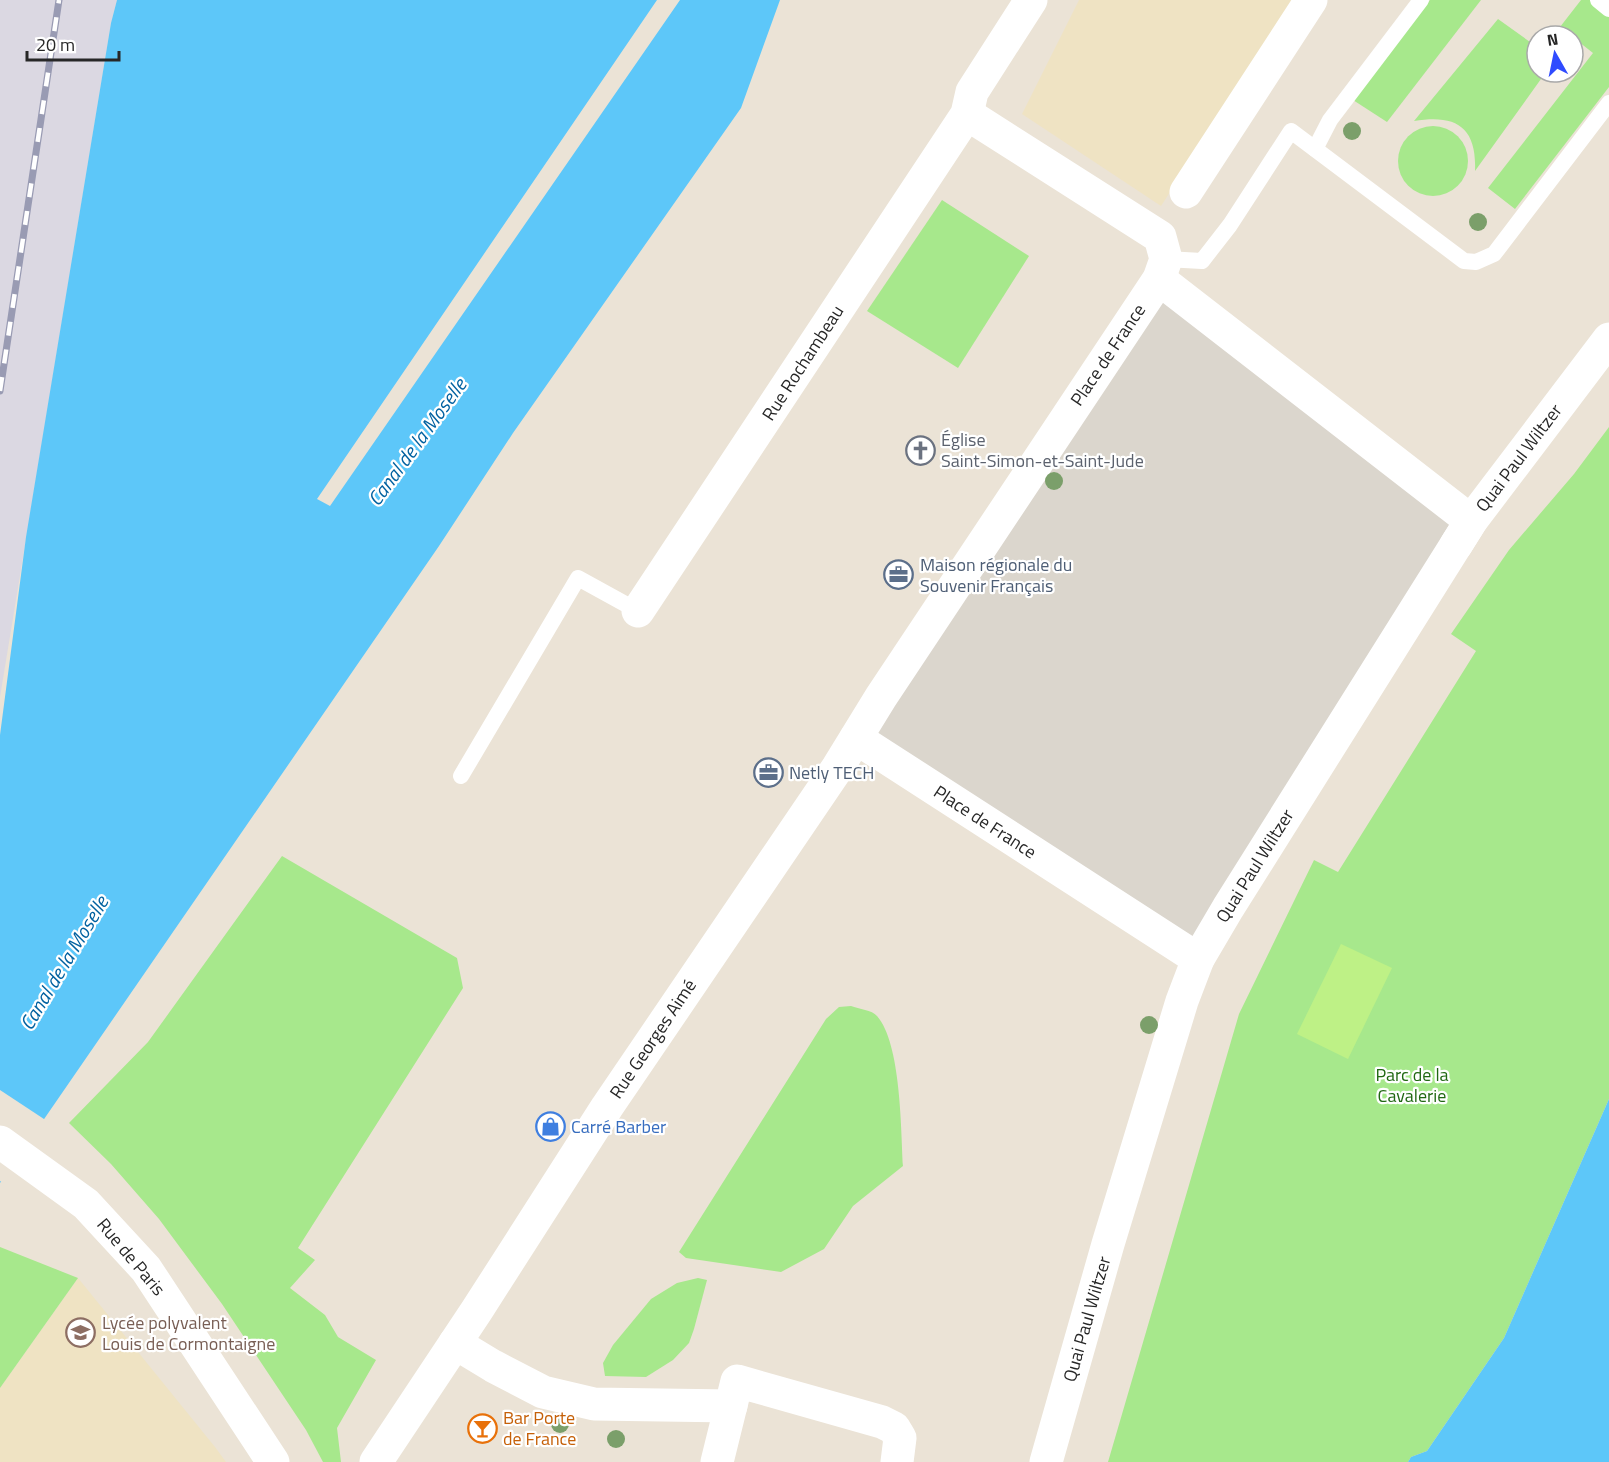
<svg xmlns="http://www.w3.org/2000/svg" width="1609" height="1462" viewBox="0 0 1609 1462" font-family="'Titillium Web',sans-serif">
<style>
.industrial{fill:#dbd8e2}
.education{fill:#efe3c3}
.green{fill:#a7e88c}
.pitch{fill:#bef186}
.plaza{fill:#dbd6cd}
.water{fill:#5dc7f9}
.pier{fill:#ebe3d6}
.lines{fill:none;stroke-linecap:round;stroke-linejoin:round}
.lane{stroke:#fff;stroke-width:16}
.street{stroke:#fff;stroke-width:33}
.secondary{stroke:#fff;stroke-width:33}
.rail-casing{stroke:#999bb3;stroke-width:7}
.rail{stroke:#fff;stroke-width:4.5;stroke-dasharray:14;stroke-linecap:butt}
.tree{fill:#7b9f6a}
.labels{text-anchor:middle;stroke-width:4.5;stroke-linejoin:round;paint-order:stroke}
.street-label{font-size:18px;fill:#272727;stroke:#fff}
.worship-label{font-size:18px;fill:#5b616d;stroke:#fff;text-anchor:start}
.service-label{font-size:18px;fill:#4e5e75;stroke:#fff;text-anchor:start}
.park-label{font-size:18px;fill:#206812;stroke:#fff}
.shop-label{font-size:18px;fill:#366cbe;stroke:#fff;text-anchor:start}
.education-label{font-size:18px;fill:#785e54;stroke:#fff;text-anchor:start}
.food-label{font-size:18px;fill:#c56008;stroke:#fff;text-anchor:start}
.water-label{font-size:20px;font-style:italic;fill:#0161a0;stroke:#fff}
</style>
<rect width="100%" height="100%" fill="#ebe3d6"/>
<path class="industrial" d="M0 0H117L111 23 0 697Z"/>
<g class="education">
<path d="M1079 0H1295L1161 206 1022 114Z"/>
<path d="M78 1278 215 1447 226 1462H0V1388Z"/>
</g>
<g class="green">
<path d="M1430 0H1481L1387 122 1353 100Z"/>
<path d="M1581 0H1590L1609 15V87L1515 209 1488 188 1593 53 1560 27Z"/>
<path d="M1498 19 1537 47V72H1546L1475 171C1477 126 1455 114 1414 121Z"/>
<circle cx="1433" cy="161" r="35"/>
<path d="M942 200 1029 256 958 368 867 311Z"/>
<path d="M1609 427V1099L1504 1338 1427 1451 1411 1457 1408 1462H1108L1239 1014 1314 860 1338 872 1476 651 1451 634 1509 550 1574 474Z"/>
<path d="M282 856 457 958 463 988 298 1248 315 1260 290 1288 325 1315 338 1337 376 1360 337 1428 341 1462H323L306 1430 222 1304 159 1219 111 1164 69 1123 148 1042Z"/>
<path d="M851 1006C859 1009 872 1010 877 1016 901 1043 901 1129 903 1166L853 1206 824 1249 781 1272 686 1258 679 1252 826 1019 839 1007Z"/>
<path d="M0 1247 78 1278 0 1388Z"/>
<path d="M698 1278 707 1280 694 1329 689 1343 673 1360 646 1377 605 1376 603 1363 613 1345 651 1299 677 1283Z"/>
</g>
<path class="pitch" d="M1341 944 1392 968 1348 1059 1297 1034Z"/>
<path class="plaza" d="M1159 279 1471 521 1198 959 856 738Z"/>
<g class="water">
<path d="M117 0H657L317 499 330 506 680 0H780L741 108 513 433 439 546 0 1183V735L26 537 111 23Z"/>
<path d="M1609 1099V1462H1408L1411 1457 1427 1451 1504 1338Z"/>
</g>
<path class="pier" d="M0 1090 47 1121 3 1183 0 1181Z"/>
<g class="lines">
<g class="lane">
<path d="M1598 0 1609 9"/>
<path d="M1315 149 1330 120 1421 0"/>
<path d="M1166 259 1202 261 1230 225 1291 131 1464 261 1476 262 1494 254 1609 103"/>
<path d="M461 776 578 578 638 611"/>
</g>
<g class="street">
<path d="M1186 192 1311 0"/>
<path d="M1159 279 1471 521 1456 545"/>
<path d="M638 611 967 114 972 92 1031 0"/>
<path d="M856 738 1198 959"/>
<path d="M455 1343 493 1366 543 1392 594 1404 731 1406"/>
<path d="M376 1462 477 1310 607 1107 838 767 881 697 1159 279 1166 259 1160 237 967 114"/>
<path d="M717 1462 737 1381 882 1422 894 1428 900 1438 897 1462"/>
</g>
<g class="secondary">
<path d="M0 1142 86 1204 146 1269 273 1462"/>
<path d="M1046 1462 1108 1244 1182 1001 1198 959 1228 908 1471 521 1609 339"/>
</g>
<defs>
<path id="rail" d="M0 391 59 0"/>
</defs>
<use href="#rail" class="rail-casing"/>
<use href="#rail" class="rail"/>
</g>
<g class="tree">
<circle cx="1352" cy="131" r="9"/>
<circle cx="1478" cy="222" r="9"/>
<circle cx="1054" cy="481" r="9"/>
<circle cx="1149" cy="1025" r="9"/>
<circle cx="560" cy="1424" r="9"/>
<circle cx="616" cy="1439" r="9"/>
</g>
<defs>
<symbol id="church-ring" viewBox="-11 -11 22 22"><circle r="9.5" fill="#fff" stroke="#6b7280" stroke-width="1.5"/><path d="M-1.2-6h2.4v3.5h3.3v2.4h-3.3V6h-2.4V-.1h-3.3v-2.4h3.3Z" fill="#6b7280"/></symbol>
<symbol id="office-ring" viewBox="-11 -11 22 22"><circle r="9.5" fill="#fff" stroke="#5c6f8a" stroke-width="1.5"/><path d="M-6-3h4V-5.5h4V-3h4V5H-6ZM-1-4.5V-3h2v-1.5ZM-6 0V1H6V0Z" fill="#5c6f8a"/></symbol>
<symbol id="shop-ring" viewBox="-11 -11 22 22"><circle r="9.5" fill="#fff" stroke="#3f7fe0" stroke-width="1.5"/><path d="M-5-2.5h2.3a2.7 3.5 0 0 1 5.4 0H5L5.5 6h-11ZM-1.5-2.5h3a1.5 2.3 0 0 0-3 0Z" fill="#3f7fe0"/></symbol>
<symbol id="school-ring" viewBox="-11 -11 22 22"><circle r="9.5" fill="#fff" stroke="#8d6e63" stroke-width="1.5"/><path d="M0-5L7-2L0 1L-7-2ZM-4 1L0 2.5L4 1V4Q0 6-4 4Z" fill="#8d6e63"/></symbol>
<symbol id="bar-ring" viewBox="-11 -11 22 22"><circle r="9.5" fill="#fff" stroke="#e8710a" stroke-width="1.5"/><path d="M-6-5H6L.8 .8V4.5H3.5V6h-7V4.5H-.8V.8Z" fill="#e8710a"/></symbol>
</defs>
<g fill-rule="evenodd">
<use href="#church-ring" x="904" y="434" width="33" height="33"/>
<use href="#office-ring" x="882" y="558" width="33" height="33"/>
<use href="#office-ring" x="752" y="756" width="33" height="33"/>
<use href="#shop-ring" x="534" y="1110" width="33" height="33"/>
<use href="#school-ring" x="64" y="1316" width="33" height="33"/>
<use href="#bar-ring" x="466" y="1412" width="33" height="33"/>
</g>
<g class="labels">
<g class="street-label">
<text transform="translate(1108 355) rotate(-56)" y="6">Place de France</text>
<text transform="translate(803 363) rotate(-57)" y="6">Rue Rochambeau</text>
<text transform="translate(1519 458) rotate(-53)" y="6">Quai Paul Wiltzer</text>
<text transform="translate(985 822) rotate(33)" y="6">Place de France</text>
<text transform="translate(1255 866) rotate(-58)" y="6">Quai Paul Wiltzer</text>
<text transform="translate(653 1039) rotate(-56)" y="6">Rue Georges Aimé</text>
<text transform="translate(131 1257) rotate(50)" y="6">Rue de Paris</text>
<text transform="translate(1087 1319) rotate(-74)" y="6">Quai Paul Wiltzer</text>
</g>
<g class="worship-label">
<text x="941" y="446">Église<tspan x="941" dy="21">Saint-Simon-et-Saint-Jude</tspan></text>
</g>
<g class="service-label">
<text x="920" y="571">Maison régionale du<tspan x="920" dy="21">Souvenir Français</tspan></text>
<text x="789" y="779">Netly TECH</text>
</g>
<g class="park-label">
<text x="1412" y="1081">Parc de la<tspan x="1412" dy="21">Cavalerie</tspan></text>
</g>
<g class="shop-label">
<text x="571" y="1133">Carré Barber</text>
</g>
<g class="education-label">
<text x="102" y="1329">Lycée polyvalent<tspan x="102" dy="21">Louis de Cormontaigne</tspan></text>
</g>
<g class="food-label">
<text x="503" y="1424">Bar Porte<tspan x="503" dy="21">de France</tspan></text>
</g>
<g class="water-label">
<text transform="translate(417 442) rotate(-54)" y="7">Canal de la Moselle</text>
<text transform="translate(64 963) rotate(-59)" y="7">Canal de la Moselle</text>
</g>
</g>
<g transform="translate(1555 54) rotate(351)"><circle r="28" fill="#ffffff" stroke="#a9a9a9" stroke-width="1.5"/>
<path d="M0-4.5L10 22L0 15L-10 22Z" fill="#2f4bff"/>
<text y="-9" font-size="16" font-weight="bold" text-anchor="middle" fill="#272727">N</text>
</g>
<path d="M27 51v9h92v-9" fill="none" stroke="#272727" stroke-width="3"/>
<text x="36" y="51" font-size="18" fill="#272727" stroke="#ffffff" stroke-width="4.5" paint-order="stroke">20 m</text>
</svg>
